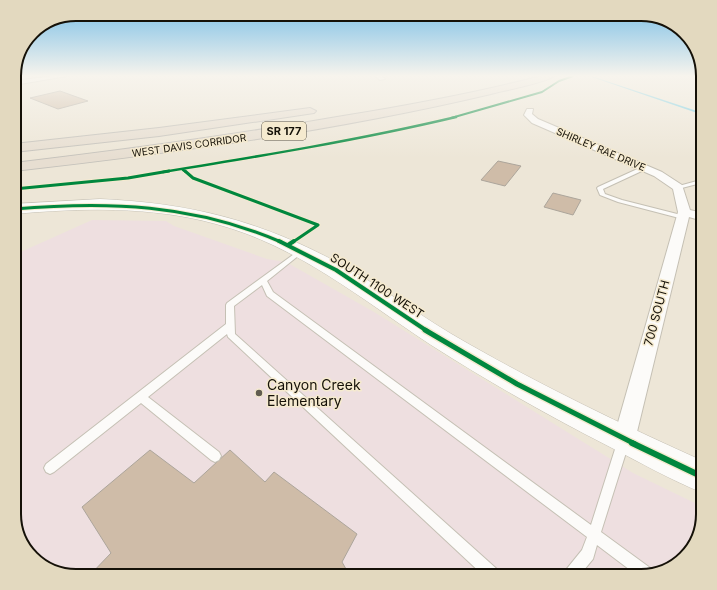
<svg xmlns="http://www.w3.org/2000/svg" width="717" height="590" viewBox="0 0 717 590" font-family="Inter,sans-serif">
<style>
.education{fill:#eedfe0}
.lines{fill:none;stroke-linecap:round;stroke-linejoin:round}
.stream{fill:#6bcbe4;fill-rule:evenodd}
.building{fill:#cfbca8;stroke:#aca59b}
.service-casing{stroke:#c5c0b4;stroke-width:2}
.minor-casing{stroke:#c5c0b4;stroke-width:2}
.tertiary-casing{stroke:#c5c0b4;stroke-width:1}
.motorway-casing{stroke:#c5c2bb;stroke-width:2}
.service{fill:#fcfbf9;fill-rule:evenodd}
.minor{fill:#fcfbf9;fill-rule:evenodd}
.tertiary{fill:#fcfbf9;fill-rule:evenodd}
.motorway{fill:#e7ded1;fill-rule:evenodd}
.cycleway-far5-casing{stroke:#f5eacf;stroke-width:3}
.cycleway-far4-casing{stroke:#f5eacf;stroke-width:4}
.cycleway-far3-casing{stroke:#f5eacf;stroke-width:5}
.cycleway-far2-casing{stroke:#f5eacf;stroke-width:6}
.cycleway-far1-casing{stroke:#f5eacf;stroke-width:8}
.cycleway-casing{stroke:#f5eacf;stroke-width:9}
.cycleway-far5{stroke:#00873e;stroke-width:2}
.cycleway-far4{stroke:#00873e;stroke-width:2.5}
.cycleway-far3{stroke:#00873e;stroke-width:3}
.cycleway-far2{stroke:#00873e;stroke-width:4}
.cycleway-far1{stroke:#00873e;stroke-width:5}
.cycleway{stroke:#00873e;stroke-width:6}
.poi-dot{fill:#615c50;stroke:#f5eacf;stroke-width:1.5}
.labels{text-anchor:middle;stroke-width:3;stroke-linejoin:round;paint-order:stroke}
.far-street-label{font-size:10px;fill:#151108;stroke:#f5eacf}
.shield{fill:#f5eacf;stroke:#585244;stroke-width:1}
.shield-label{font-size:11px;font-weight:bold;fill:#151108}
.street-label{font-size:12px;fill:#151108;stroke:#f5eacf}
.near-poi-label{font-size:14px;fill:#151108;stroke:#f5eacf;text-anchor:start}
.rim{fill:none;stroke:#151108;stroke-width:2}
</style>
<rect width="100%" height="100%" fill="#ede6d7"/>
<path class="education" d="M92 220 166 221 174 226 267 259 286 262 374 312 633 473 703 507V514L688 555 665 571 641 576H76L35 561 14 518V255Z"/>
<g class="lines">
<path class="stream" d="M589 76H591L703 113V115Z"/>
</g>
<g class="building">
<path d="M60 91 88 101 58 109 30 98Z"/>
<path d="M498 161 521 166 505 186 481 180Z"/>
<path d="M553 193 581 200 573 215 544 207Z"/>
<path d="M150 450 194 483 230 450 265 482 274 472 357 534 342 562 350 576H89L111 553 82 507Z"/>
</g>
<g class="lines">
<defs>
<g id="service">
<path d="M644 166 646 167V169L603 189 605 194 622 200 685 216V218L683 219 618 202 600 195 597 188 598 187Z"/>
<path d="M703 176V181L701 183 678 189 675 187 697 181Z"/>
<path d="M301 249 305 251 303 252 267 281 273 292 591 525 617 443 619 439 623 438 627 439 629 443 601 532 653 570 654 573 638 576 597 545 593 559 579 576H563L565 571 582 550 587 537 267 296 262 285 234 306 235 334 499 571 501 576H484L228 337 227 334 148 397 219 452 221 456 219 460 215 462 211 460 141 403 54 472 50 474 46 472 44 468 46 464 226 324V305L227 303Z"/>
</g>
<g id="minor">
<path d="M53 76H67L14 85V81Z"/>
<path d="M375 76H382L385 79 380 80Z"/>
<path d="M527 109H533L532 114 538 119 662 172 682 185 690 210 703 213V221L689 217 635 440 632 447 624 451 616 447 613 440 678 212 673 189 654 176 532 123 524 115Z"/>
</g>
<path id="tertiary" d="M100 199C191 203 262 221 342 265 385 289 424 319 467 343 544 387 623 425 703 461V493C671 480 641 463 610 447 549 416 489 382 431 345 361 299 298 246 216 224 150 206 82 208 14 214V204Z"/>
<g id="motorway">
<path d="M541 76H554C548 82 502 91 491 94 334 131 174 153 14 171V163C124 150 234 135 343 116 410 105 476 93 541 76Z"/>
<path d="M310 108 316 111 314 113 159 136 14 152V144L159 128Z"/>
</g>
</defs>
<use href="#service" class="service-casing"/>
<use href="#minor" class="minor-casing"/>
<use href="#tertiary" class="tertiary-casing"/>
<use href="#motorway" class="motorway-casing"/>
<use href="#service" class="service"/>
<use href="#minor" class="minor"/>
<use href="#tertiary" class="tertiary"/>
<use href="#motorway" class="motorway"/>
<defs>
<path id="cycleway-far5" d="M451 118 542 92 559 81 573 76"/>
<g id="cycleway-far4">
<path d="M183 170 186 172"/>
<path d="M163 172C261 156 359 140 456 117"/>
</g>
<g id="cycleway-far3">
<path d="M185 171 193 178 318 225 293 242"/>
<path d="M14 189 128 178 169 171"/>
<path d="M14 209C108 201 193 204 281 242"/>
</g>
<g id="cycleway-far2">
<path d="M279 241 336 270 427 331"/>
<path d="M288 245 294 241"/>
</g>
<path id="cycleway-far1" d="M425 330 517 384 635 444"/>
<path id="cycleway" d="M632 443 703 477"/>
</defs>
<use href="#cycleway-far5" class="cycleway-far5-casing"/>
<use href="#cycleway-far4" class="cycleway-far4-casing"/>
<use href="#cycleway-far3" class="cycleway-far3-casing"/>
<use href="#cycleway-far2" class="cycleway-far2-casing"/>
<use href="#cycleway-far1" class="cycleway-far1-casing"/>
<use href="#cycleway" class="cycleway-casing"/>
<use href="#cycleway-far5" class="cycleway-far5"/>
<use href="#cycleway-far4" class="cycleway-far4"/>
<use href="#cycleway-far3" class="cycleway-far3"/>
<use href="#cycleway-far2" class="cycleway-far2"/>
<use href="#cycleway-far1" class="cycleway-far1"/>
<use href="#cycleway" class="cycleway"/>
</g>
<linearGradient id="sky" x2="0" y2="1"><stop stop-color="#76bde6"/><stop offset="0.48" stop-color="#f7f4ed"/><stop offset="1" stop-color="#f7f4ed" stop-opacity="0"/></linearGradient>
<rect width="717" height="158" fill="url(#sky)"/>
<circle class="poi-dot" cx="259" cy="393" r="4"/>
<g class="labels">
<g class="far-street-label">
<text transform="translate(189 145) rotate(-8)" y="4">WEST DAVIS CORRIDOR</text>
<text transform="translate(601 149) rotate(23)" y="4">SHIRLEY RAE DRIVE</text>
</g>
<rect class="shield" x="262" y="122" width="44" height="18" rx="3"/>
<g class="shield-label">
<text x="284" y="135">SR 177</text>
</g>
<g class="street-label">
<text transform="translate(377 286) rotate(33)" y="4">SOUTH 1100 WEST</text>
<text transform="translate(657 313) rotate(-75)" y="4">700 SOUTH</text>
</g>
<g class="near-poi-label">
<text x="267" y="390">Canyon Creek<tspan x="267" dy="16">Elementary</tspan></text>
</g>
</g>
<path d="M0 0H717V590H0ZM76 21H641A55 55 0 0 1 696 76V514A55 55 0 0 1 641 569H76A55 55 0 0 1 21 514V76A55 55 0 0 1 76 21Z" fill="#e3d9bf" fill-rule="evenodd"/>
<path class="rim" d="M76 21H641A55 55 0 0 1 696 76V514A55 55 0 0 1 641 569H76A55 55 0 0 1 21 514V76A55 55 0 0 1 76 21Z"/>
</svg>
